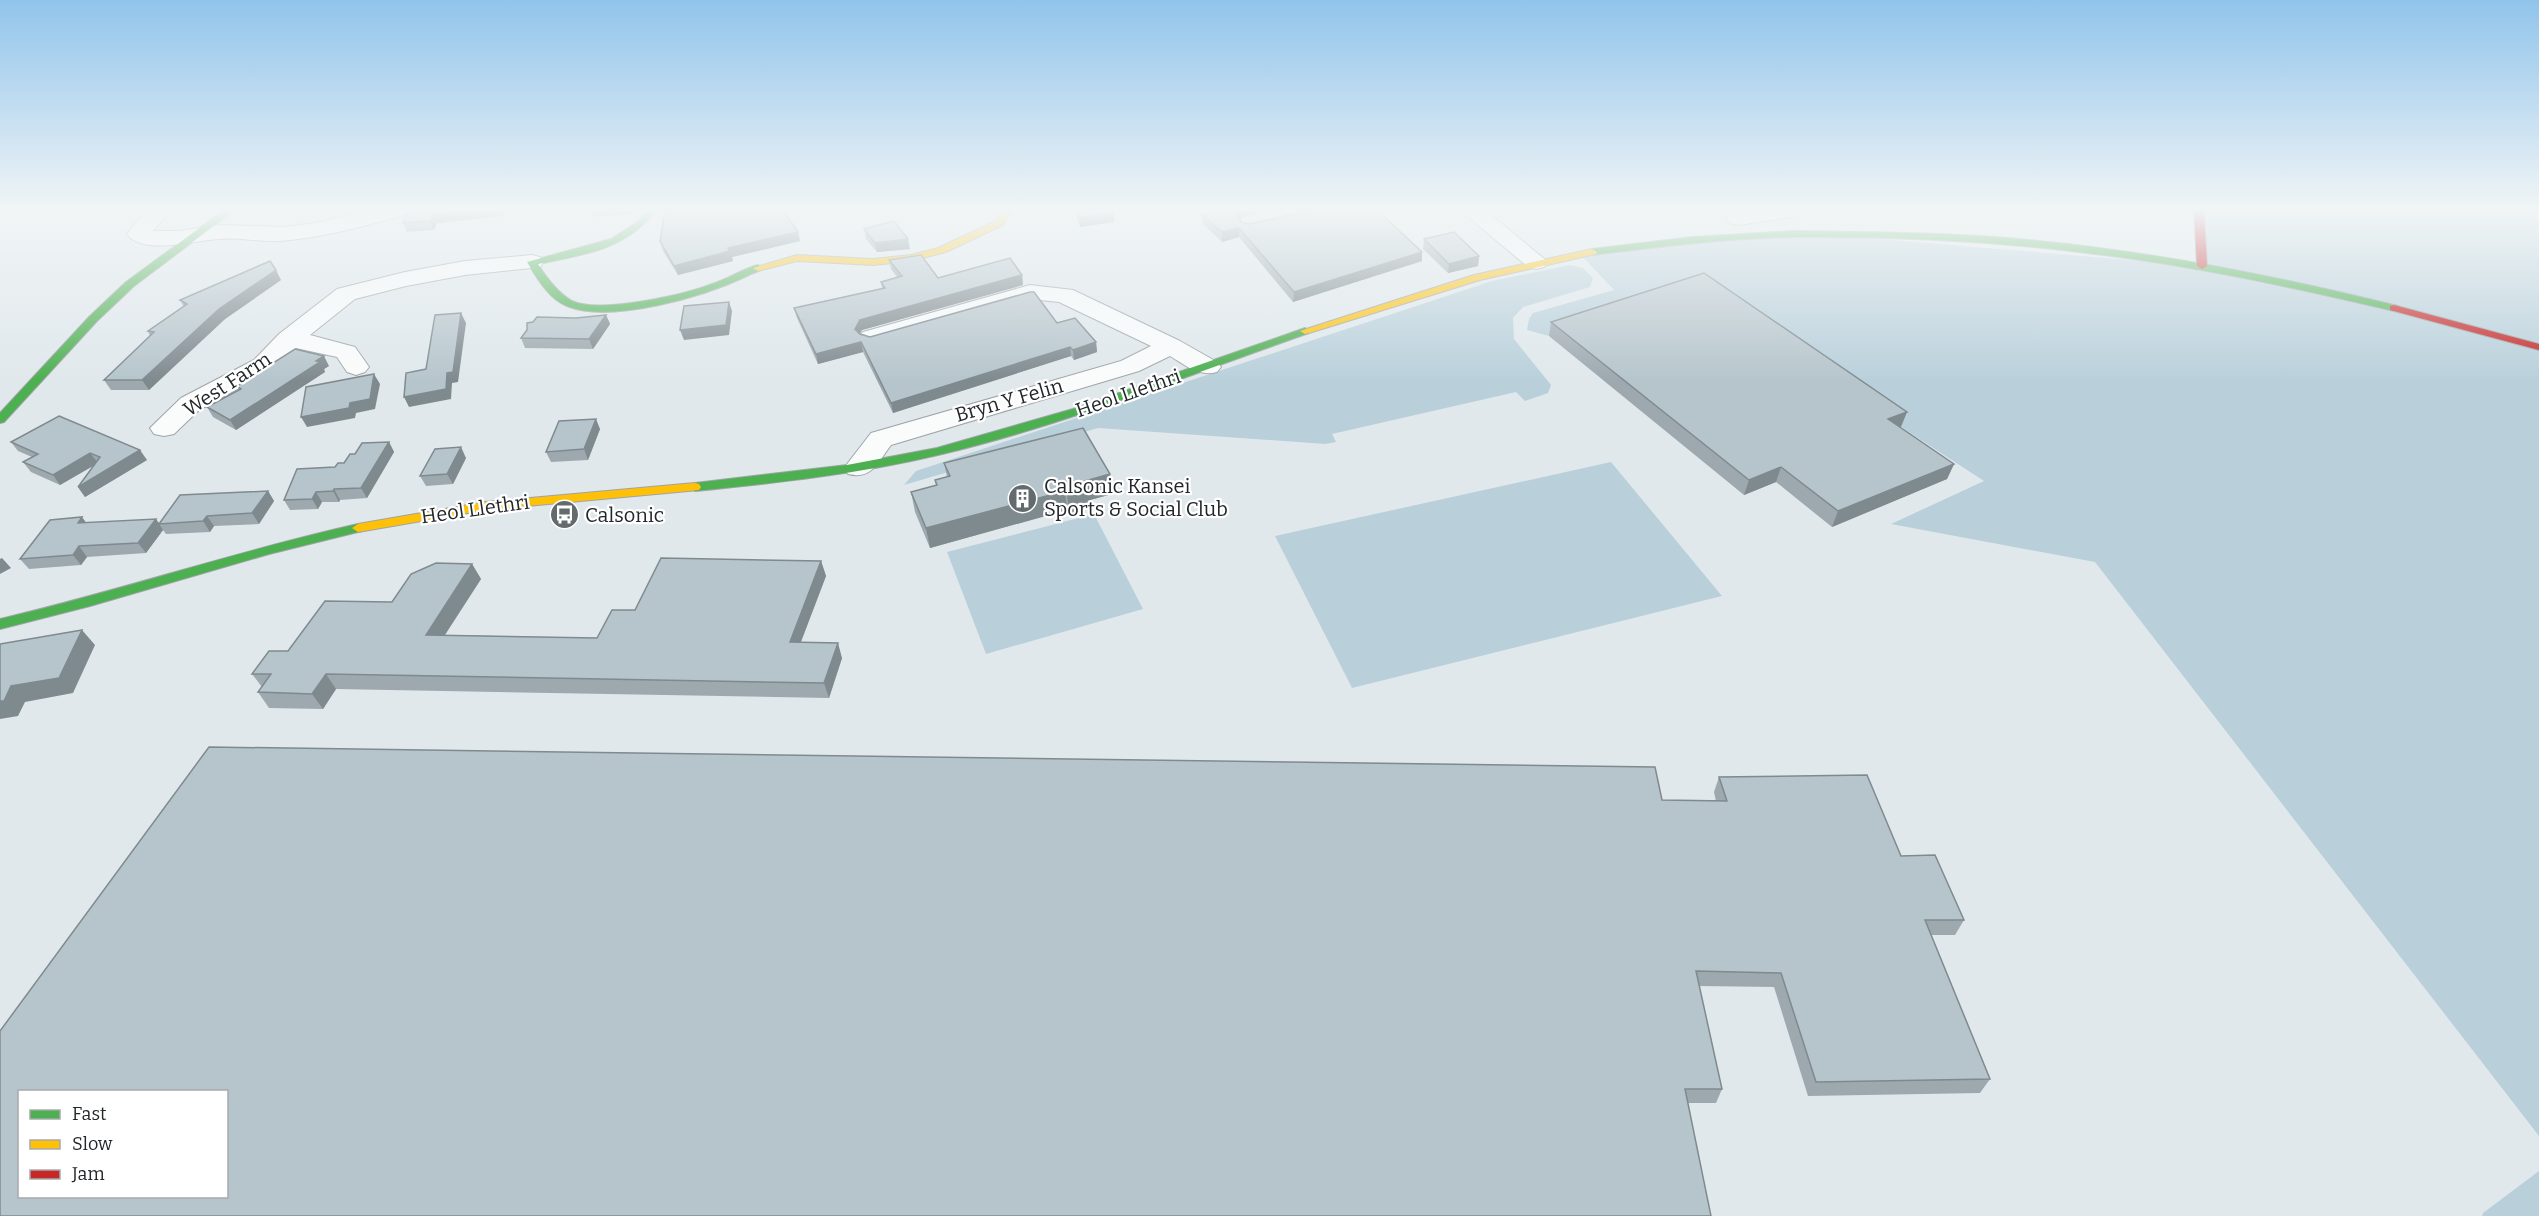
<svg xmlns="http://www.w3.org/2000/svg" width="2539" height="1216" viewBox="0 0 2539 1216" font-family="Bitter,serif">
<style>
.green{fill:#b9d0db}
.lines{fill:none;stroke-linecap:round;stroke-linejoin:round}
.street-casing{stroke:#9fa4a7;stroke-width:2}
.fast-casing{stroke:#9fa4a7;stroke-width:2}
.slow-casing{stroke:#9fa4a7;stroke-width:2}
.jam-casing{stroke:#9fa4a7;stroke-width:2}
.street{fill:#fafcfc;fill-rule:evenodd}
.fast{fill:#4caf50;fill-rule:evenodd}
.slow{fill:#ffc107;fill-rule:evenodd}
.jam{fill:#c62828;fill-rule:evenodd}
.wall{fill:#9da9af}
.shaded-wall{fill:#7f8a8f}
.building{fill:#b6c5cc;stroke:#7f8a8f;stroke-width:1.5;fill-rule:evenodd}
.labels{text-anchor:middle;stroke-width:4.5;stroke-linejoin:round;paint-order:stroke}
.street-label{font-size:20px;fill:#22272a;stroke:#fff}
.poi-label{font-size:20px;fill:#22272a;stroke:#fff;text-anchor:start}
</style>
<rect width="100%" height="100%" fill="#e0e8ec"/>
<g class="green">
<path d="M2198 210H2539V1136L2095 562 1891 524 1984 481 1901 427 1701 288 1549 336 1527 330 1529 319 1533 313 1614 290 1580 254 1806 233 2202 266Z"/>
<path d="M1570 265 1583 268 1593 278 1590 287 1523 307 1513 318 1514 339 1551 385 1548 393 1525 401 1516 392 1332 434 1336 442 1325 444 1098 428 904 485 916 471 1492 281Z"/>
<path d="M1611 462 1722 596 1352 688 1275 536Z"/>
<path d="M1094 514 1143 609 986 654 947 552Z"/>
<path d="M2539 1171V1216H2482L2483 1213Z"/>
</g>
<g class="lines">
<defs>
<g id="street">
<path d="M147 210H171L153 231H179L220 225 283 227 316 223 370 210H408L405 215C364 226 322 238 279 241 259 242 239 237 219 239 197 240 142 256 127 234Z"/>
<path d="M1460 210H1485L1548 262 1544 267 1536 269 1528 267Z"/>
<path d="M1744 210H1803L1800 215 1792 217 1738 225 1730 223 1727 218 1730 213Z"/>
<path d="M532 255 540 257 544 262 540 267 465 275 406 286 355 299 310 335 355 347 369 367 365 372 356 375 347 372 337 357 296 348 272 370 199 410 174 434 164 436 154 434 150 428 181 398 254 360 279 334 337 289 405 272 465 261Z"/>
<path d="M1030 285 1073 290 1180 341 1217 362 1221 367 1217 372C1199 377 1185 365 1170 356L1139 371 891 445C878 462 872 480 848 474L844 468 871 433 1121 361 1151 346 1059 302 1031 299 872 345 863 342 859 337 863 332Z"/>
</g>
<g id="fast">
<path d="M224 210H235L134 286 97 321 4 422 0 423V413L89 317 126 282Z"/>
<path d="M647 210H656C628 249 583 255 538 264 546 277 558 293 572 301 599 314 684 295 712 284 727 279 740 271 754 266L758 265 763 268C759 272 752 273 747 276 705 296 611 324 567 306 549 299 537 278 527 262L611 239 639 221Z"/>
<path d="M1793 231C1860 232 1927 232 1994 237 2130 247 2265 273 2398 306L2399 308 2394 311C2295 288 2196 266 2095 254 1996 241 1896 236 1796 237 1727 238 1660 247 1592 255L1587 252 1592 249 1692 237Z"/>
<path d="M1305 328 1310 331 1309 333C1186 376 1065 425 938 455 858 474 776 483 695 491L689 487 695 483 847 465 937 448 1073 409Z"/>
<path d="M358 524 362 525 364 528 362 531 269 554 90 606 0 629V619C120 591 237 551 358 524Z"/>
</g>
<g id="slow">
<path d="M1002 210H1012L1003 225 946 252 911 261 873 265 797 261 758 271 753 268 797 255 873 259 911 255 938 248 996 221Z"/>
<path d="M1592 249 1597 252 1596 254 1480 280 1309 333 1305 334 1300 331 1474 275Z"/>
<path d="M695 483 699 484 701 487 699 490 485 510 358 532 352 528 358 524 485 502Z"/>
</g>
<g id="jam">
<path d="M2194 210H2204L2207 266 2202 269 2197 266Z"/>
<path d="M2394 305 2539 344V350L2390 310V306Z"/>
</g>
</defs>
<use href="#street" class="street-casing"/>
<use href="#fast" class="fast-casing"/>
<use href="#slow" class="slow-casing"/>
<use href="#jam" class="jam-casing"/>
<use href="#street" class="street"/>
<use href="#fast" class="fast"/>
<use href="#slow" class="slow"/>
<use href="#jam" class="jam"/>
</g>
<g class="wall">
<path d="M409 210H509L502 216 437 223 434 230 407 232 403 223Z"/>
<path d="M589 210H637L633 214 592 217Z"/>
<path d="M664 210H783L798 232 800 241 732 257 733 261 678 275 663 251 660 241Z"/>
<path d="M1074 210H1113L1114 222 1080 227Z"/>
<path d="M1220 210H1271L1242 217 1240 220 1241 222 1249 224 1422 252V261L1293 302 1239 237 1222 242 1203 224 1202 215Z"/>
<path d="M864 229 910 249 877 252 866 239Z"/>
<path d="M1424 239 1479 256 1478 266 1448 273 1423 249Z"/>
<path d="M889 260 938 278 1022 275 1023 285 862 330 860 334 870 337 1057 323 1096 342 1097 352 1074 360 1071 356 893 413 863 352 818 364 797 318 794 308 882 288 881 282 897 277 891 269Z"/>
<path d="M281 280 225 319 149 390H111L104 380 150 336 148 331 184 307 180 300Z"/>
<path d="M606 315 610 324 593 349 525 348 521 338 576 318Z"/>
<path d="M1551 322 1907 412 1900 427 1954 464 1947 479 1832 527 1776 482 1744 495 1549 336Z"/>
<path d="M329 366 324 369 325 372 236 430 213 417 207 407 239 390 237 386Z"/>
<path d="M600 429 588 460 551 462 546 452Z"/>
<path d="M11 442 147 460 85 497 78 487 93 466 60 485 31 472 23 462 32 457 18 451Z"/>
<path d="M389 442 394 452 367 498 340 500 339 502H322L318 509 290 510 284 500 344 463 355 454Z"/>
<path d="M466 458 453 484 426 486 420 476Z"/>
<path d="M944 463 1110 474 1112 494 1090 500 1091 507 1069 514 1067 510 930 548 915 512 911 492 936 485 935 480 947 477Z"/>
<path d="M268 491 274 501 259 524 214 526 210 532 166 534 163 530 146 553 87 557 81 565 29 569 20 559 156 519 159 523Z"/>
<path d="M821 561 826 576 801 642 842 658 829 698 336 689 323 709 269 708 258 692 262 687 252 674 288 651 472 564 481 579 445 635 597 638 635 610Z"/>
<path d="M1719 777 1901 856 1964 920 1955 935H1931L1990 1079 1980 1093 1808 1096 1774 987 1699 986 1722 1089 1716 1103H1688L0 1216 1662 800 1716 801 1714 792Z"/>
</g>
<g class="shaded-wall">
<path d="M467 210H509L502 216 437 223 434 230 430 221 433 214Z"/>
<path d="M1240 210H1271L1242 217 1237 225V216Z"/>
<path d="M1114 213V222L1080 227 1079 218Z"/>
<path d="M1239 228V237L1222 242V232Z"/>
<path d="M798 232 800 241 732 257 733 261 678 275 674 266 728 248Z"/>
<path d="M908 239 910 249 877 252 875 243Z"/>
<path d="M1422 252V261L1293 302 1294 292Z"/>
<path d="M1479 256 1478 266 1448 273 1449 264Z"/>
<path d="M276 270 281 280 225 319 149 390 142 380 219 309Z"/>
<path d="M1022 275 1023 285 862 330 857 338 855 329 860 320Z"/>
<path d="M729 302 732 311 729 335 684 340 680 330Z"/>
<path d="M461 313 466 323 458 382 452 383 451 399 409 407 404 397 447 373Z"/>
<path d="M606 315 610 324 593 349 589 339Z"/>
<path d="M861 342 863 352 818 364 816 354Z"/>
<path d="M1096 342 1097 352 1074 360 1073 350Z"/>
<path d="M1070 347 1071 356 893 413 891 403Z"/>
<path d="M324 356 329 366 324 369 325 372 236 430 230 420Z"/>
<path d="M374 374 380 384 375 409 356 413 355 418 307 427 301 417Z"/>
<path d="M1907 412 1901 427 1883 434 1888 419Z"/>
<path d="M596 419 600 429 588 460 584 449Z"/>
<path d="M389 442 394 452 367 498 361 488Z"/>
<path d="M461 447 466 458 453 484 447 474Z"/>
<path d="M140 450 147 460 85 497 78 487Z"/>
<path d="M90 453 98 463 60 485 53 475Z"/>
<path d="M1954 464 1947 479 1832 527 1838 511Z"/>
<path d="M1781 467 1776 482 1744 495 1749 480Z"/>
<path d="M1110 474 1112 494 1090 500 1091 507 1069 514 1067 494 1085 481Z"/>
<path d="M334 489 340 500 339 502 333 491Z"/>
<path d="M268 491 274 501 259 524 252 513Z"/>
<path d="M1065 491 1067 510 930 548 926 528Z"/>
<path d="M316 492 322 502 318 509 312 499Z"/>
<path d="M207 516 214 526 210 532 203 521Z"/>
<path d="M82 517 90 528 78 523Z"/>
<path d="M156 519 163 530 146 553 138 543Z"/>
<path d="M79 546 87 557 81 565 73 555Z"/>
<path d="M2 558 11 568 0 574V559Z"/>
<path d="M821 561 826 576 795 657 790 642Z"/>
<path d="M472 564 481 579 435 650 426 635Z"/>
<path d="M82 630 95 645 73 693 25 702 18 716 0 719V701L11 686Z"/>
<path d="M838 643 842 658 829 698 824 683Z"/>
<path d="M326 674 336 689 323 709 312 694Z"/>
</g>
<g class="building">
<path d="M409 210H467L433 214 430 221 403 223Z"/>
<path d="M665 210H783L798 232 728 248 730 251 674 266 660 241Z"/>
<path d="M1077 210H1113L1114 213 1079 218Z"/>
<path d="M1220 210H1240L1237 216 1241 222 1249 224 1313 210H1377L1422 252 1294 292 1239 228 1222 232 1202 215Z"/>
<path d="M894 221 908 239 875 243 864 229Z"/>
<path d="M1454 232 1479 256 1449 264 1424 239Z"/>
<path d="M921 255 938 278 1010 258 1022 275 860 320 855 329 860 334 870 337 1030 292H1034L1057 323 1075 318 1096 342 1073 350 1070 347 891 403 861 342 816 354 794 308 885 288 881 282 902 276 889 260Z"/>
<path d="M270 261 276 270 219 309 142 380H104L154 332 148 331 187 304 180 300Z"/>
<path d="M1704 273 1907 412 1888 419 1954 464 1838 511 1781 467 1749 480 1551 322Z"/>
<path d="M729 302 726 325 680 330 684 306Z"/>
<path d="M461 313 453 372 447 373 446 389 404 397 406 373 426 369 435 315Z"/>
<path d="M606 315 589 339 521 338 527 330V323L533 322 537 317 576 318Z"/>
<path d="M295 349 324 356 316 361 320 362 230 420 207 407 241 389 237 386Z"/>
<path d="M374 374 370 399 350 403 349 408 301 417 306 387Z"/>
<path d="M59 416 140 450 78 487 100 457 90 453 53 475 23 462 38 454 11 442Z"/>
<path d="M596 419 584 449 546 452 559 421Z"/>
<path d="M1083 428 1110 474 1085 481 1089 488 1067 494 1065 491 926 528 911 492 937 485 935 480 950 476 944 463Z"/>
<path d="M389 442 361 488 334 489 333 491 316 492 312 499 284 500 297 469 335 467 338 463H344L350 454H355L362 443Z"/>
<path d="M461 447 447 474 420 476 435 449Z"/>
<path d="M268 491 252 513 207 516 203 521 159 524 180 495Z"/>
<path d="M82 517 78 523 156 519 138 543 79 546 73 555 20 559 50 520Z"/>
<path d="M661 558 821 561 790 642 838 643 824 683 326 674 312 694 258 692 271 674H252L269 651H288L325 601 392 602 411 574 436 563 472 564 426 635 597 638 612 610H635Z"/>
<path d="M82 630 59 678 11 686 4 701H0V644Z"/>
<path d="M209 747 1655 767 1662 800 1727 801 1719 777 1867 775 1901 856 1935 855 1964 920H1925L1990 1079 1816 1082 1781 973 1696 971 1722 1089H1685L1711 1216H0V1031ZM20 1092H226V1197H20Z"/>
</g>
<linearGradient id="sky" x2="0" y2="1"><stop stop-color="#91c4eb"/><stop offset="0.55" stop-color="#f1f5f6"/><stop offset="1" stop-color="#f1f5f6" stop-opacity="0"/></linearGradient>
<rect width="2539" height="381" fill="url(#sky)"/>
<defs>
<symbol id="building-disc" viewBox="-11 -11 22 22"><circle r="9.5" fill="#646b6e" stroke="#fff"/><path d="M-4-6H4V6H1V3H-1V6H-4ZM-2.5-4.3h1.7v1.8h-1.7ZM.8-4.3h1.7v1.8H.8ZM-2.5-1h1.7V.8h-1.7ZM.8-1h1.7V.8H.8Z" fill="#fff"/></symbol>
<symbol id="bus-disc" viewBox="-11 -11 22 22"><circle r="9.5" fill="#646b6e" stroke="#fff"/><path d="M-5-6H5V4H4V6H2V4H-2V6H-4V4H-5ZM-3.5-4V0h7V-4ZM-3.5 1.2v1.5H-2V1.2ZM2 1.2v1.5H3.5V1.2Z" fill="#fff"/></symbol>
</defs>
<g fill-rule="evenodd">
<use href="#building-disc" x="1006" y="482" width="33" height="33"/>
<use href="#bus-disc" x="548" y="498" width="33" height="33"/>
</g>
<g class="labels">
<g class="street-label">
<text transform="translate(227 384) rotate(-33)" y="7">West Farm</text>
<text transform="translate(1128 393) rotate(-19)" y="7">Heol Llethri</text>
<text transform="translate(1009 400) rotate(-16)" y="7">Bryn Y Felin</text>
<text transform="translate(475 509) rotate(-8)" y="7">Heol Llethri</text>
</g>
<g class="poi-label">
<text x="1044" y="493">Calsonic Kansei<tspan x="1044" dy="23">Sports &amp; Social Club</tspan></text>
<text x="585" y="522">Calsonic</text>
</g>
</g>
<rect x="18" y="1090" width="210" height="108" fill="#ffffff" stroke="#a7a9aa" stroke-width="1.5"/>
<rect x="30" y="1110" width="30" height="9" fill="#4caf50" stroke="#a7a9aa" stroke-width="1.5"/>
<text x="72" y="1120" font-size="18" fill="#22272a">Fast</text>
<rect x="30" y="1140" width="30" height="9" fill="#ffc107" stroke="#a7a9aa" stroke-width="1.5"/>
<text x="72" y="1150" font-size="18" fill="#22272a">Slow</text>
<rect x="30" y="1170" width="30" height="9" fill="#c62828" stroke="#a7a9aa" stroke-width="1.5"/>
<text x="72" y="1180" font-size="18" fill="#22272a">Jam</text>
</svg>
